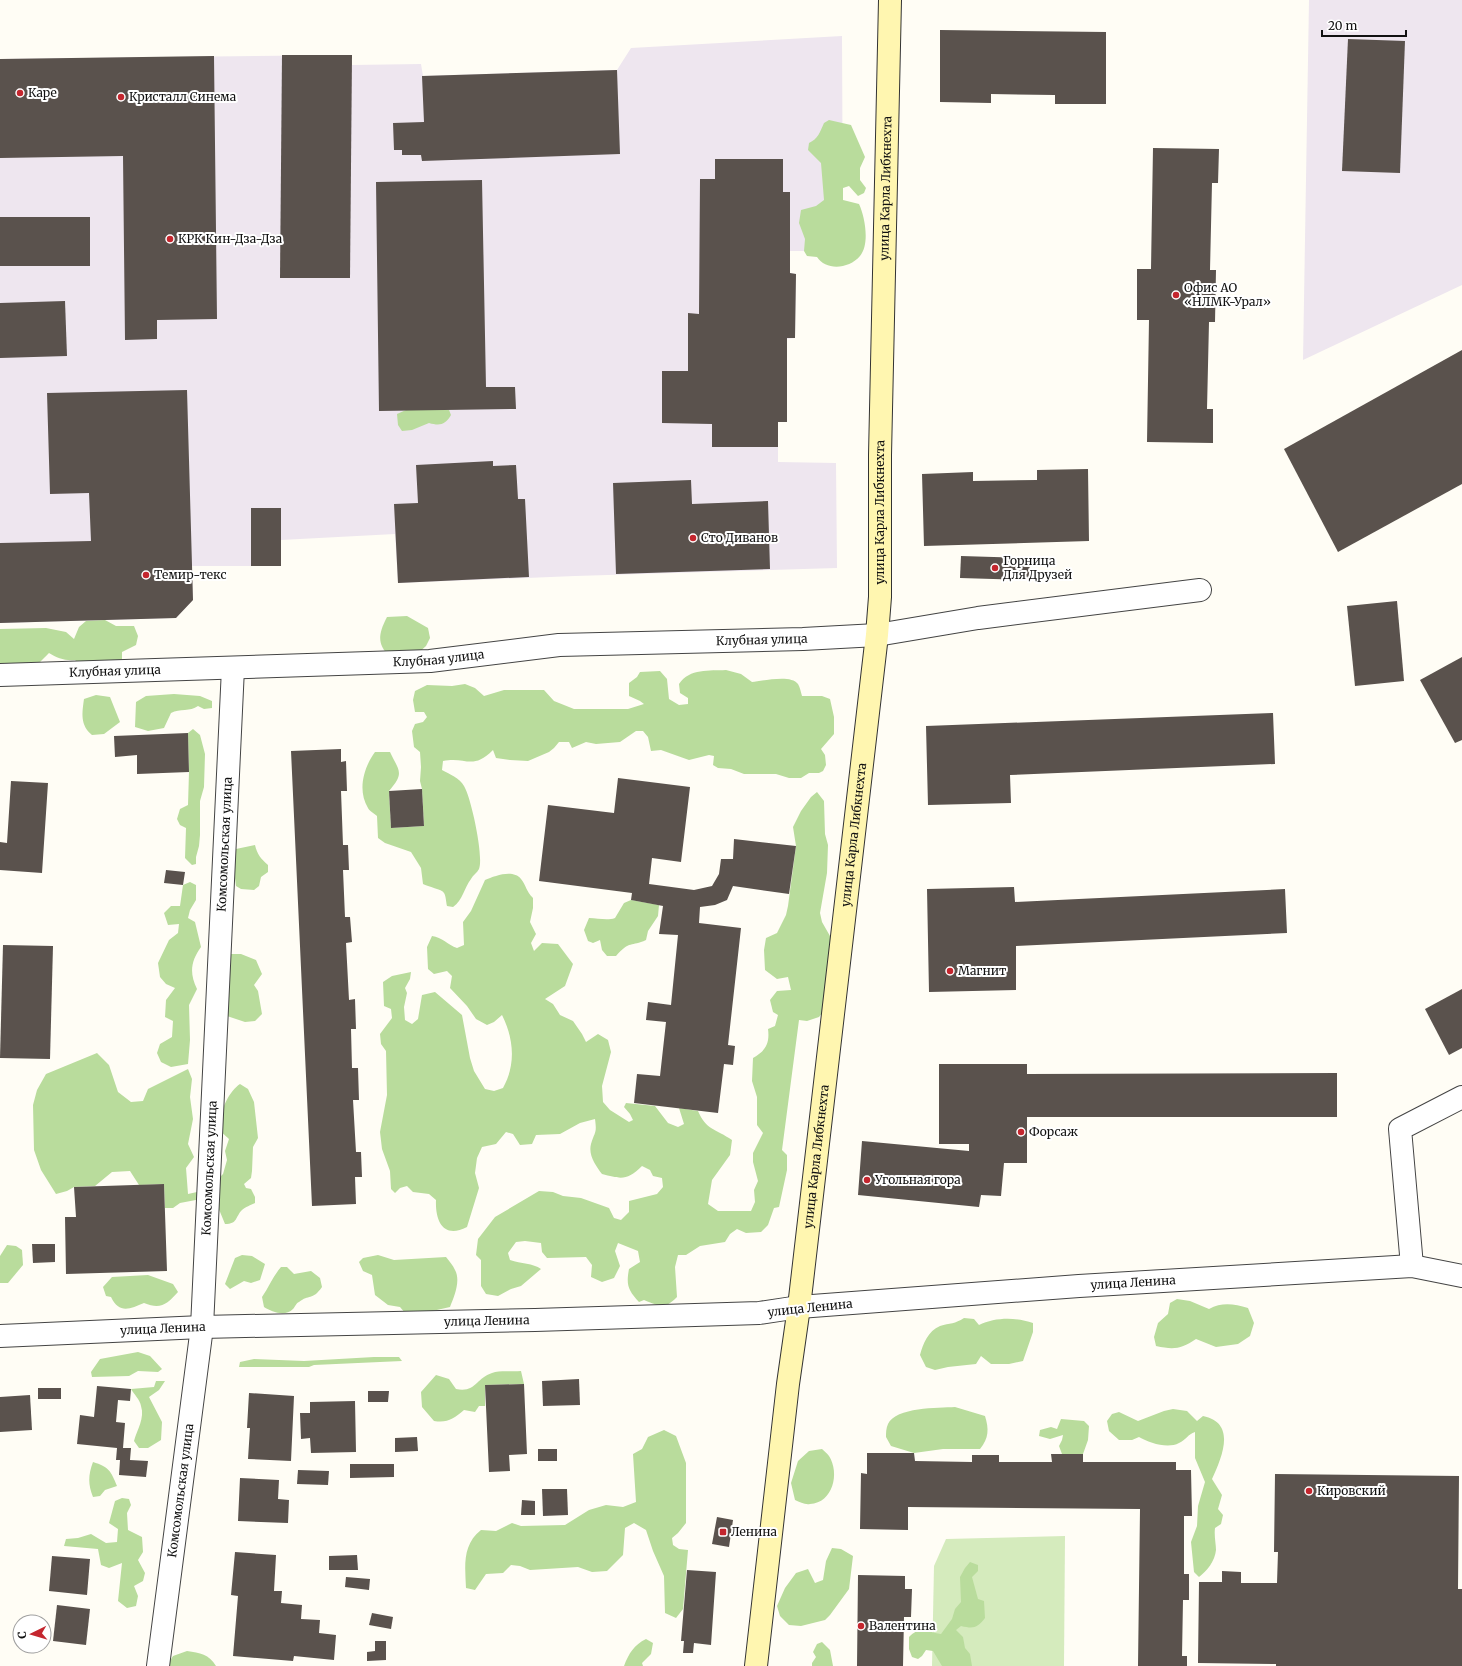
<svg xmlns="http://www.w3.org/2000/svg" width="1462" height="1666" viewBox="0 0 1462 1666" font-family="Merriweather,serif">
<style>
.industrial{fill:#eee6ef}
.green{fill:#d5ebbd}
.forest{fill:#b9dc9c}
.building{fill:#5a524d}
.lines{fill:none;stroke-linecap:round;stroke-linejoin:round}
.minor-casing{stroke:#444;stroke-width:24}
.tertiary-casing{stroke:#444;stroke-width:24}
.secondary-casing{stroke:#333;stroke-width:24}
.minor{stroke:#fff;stroke-width:22}
.tertiary{stroke:#fff;stroke-width:22}
.secondary{stroke:#fff6b0;stroke-width:22}
.poi-dot{fill:#c4262e;stroke:#fff;stroke-width:1.5}
.labels{text-anchor:middle;stroke-width:4;stroke-linejoin:round;paint-order:stroke}
.poi-label{font-size:12px;fill:#111;stroke:#fff;text-anchor:start}
.street-label{font-size:12px;fill:#111;stroke:#fff}
</style>
<rect width="100%" height="100%" fill="#fffdf5"/>
<g class="industrial">
<path d="M1309 0H1462V285L1303 360Z"/>
<path d="M842 36 843 251H790V273L796 274 795 338 787 339V422H778V462L836 463 837 568 575 576 398 583 395 534 281 540V566H192L193 600 176 618 0 623V59L352 55V65L421 64 423 76 617 70 631 48Z"/>
</g>
<path class="green" d="M1065 1536 1064 1666H932L934 1566 946 1539Z"/>
<g class="forest">
<path d="M829 120 851 125 865 157 860 168V180L866 188 864 193 858 196 849 186 843 188V200L859 204C865 217 870 244 860 256 849 269 826 271 817 257L807 256 804 251 805 239 799 223 801 210 816 206 824 200 821 163 808 150 809 143C818 139 820 132 824 123Z"/>
<path d="M406 410H449L451 415C445 425 440 426 429 423L412 430 402 431 398 425 397 414Z"/>
<path d="M407 616 428 628 430 638 426 646 416 655 387 654C376 641 380 631 387 617Z"/>
<path d="M105 620 116 626H134L138 636 136 645 122 652V665L87 672 75 660C65 661 57 658 49 653L40 662H29L25 666 0 675V629L46 628 66 632 74 639 79 627 86 621Z"/>
<path d="M726 670 741 674 752 682C763 681 791 674 798 684 800 687 801 693 802 696H822L830 699 834 717V734L821 749 825 755 826 765 823 771 819 773H809L801 778H789L776 774H744L731 769 718 768 713 765 714 756 709 755 689 760 661 750 651 751 648 737 643 731H636L620 742 596 744 586 742 572 748 569 742H559L554 748 549 752 528 761 510 760 496 758 493 750C472 771 466 756 443 761L442 770C449 774 460 778 464 786 471 797 484 857 479 869 477 873 473 875 471 879 464 888 463 900 453 907L447 906C446 902 446 896 444 893 442 889 428 887 423 884L421 868 411 852 385 843 378 838 377 816C374 813 369 811 368 808 357 790 364 767 375 752H390C399 771 405 773 389 791L391 828 424 826 422 789 420 781 421 767 420 752 414 747 412 731 415 724 423 722 427 717 424 712H415L413 700 415 691 427 685 452 686 465 684 475 688 484 696 504 690H544L554 701 574 709H628L644 704 640 701 629 696V683L637 677 640 672 660 671 667 679 669 699 679 705 688 704V698L680 693 679 684C690 668 709 671 726 670Z"/>
<path d="M174 694 200 696 212 701V708L204 709 198 706C190 712 180 708 171 713L164 728 148 731 135 727 136 702 146 696Z"/>
<path d="M96 695 110 697 120 722 104 734 92 735C80 725 82 713 84 699Z"/>
<path d="M193 729 200 735 205 754 204 787 200 801V835L199 846 196 857V864L192 865 185 858 186 828 180 825 177 819 180 809 188 805 189 772 188 733Z"/>
<path d="M817 792 824 801 825 834 828 845 827 873 820 913 822 922 830 936 841 945 826 1008 819 1017 807 1021 799 1020 782 1150 787 1155V1170L779 1207 774 1208 768 1225 761 1232 746 1233 737 1229 730 1234 725 1242 700 1246 686 1255H678L675 1267 677 1297C664 1310 660 1306 644 1300L639 1302C628 1290 626 1285 629 1269L640 1262 638 1251 618 1243 615 1251 620 1266 614 1278 602 1282 591 1277 592 1265 586 1257 547 1258 542 1252 541 1243 525 1241 516 1242 508 1253 510 1260C521 1264 533 1263 541 1269L521 1286 511 1289 498 1296 486 1294 481 1286V1260L476 1255 478 1239 495 1217 539 1191 553 1192 563 1196 581 1198 609 1208 614 1218 621 1220 629 1212V1201L657 1194 663 1187 662 1178 653 1176 650 1170 642 1166C627 1181 621 1179 602 1174 596 1166 588 1155 591 1144 595 1131 597 1134 595 1119L580 1123 560 1134 536 1135 532 1144 520 1145 513 1134 506 1132 496 1144 482 1147 477 1158 475 1173 479 1188 467 1227C444 1239 435 1222 436 1200L429 1194 413 1192 407 1186 400 1188 395 1193 391 1189 390 1171 382 1149 380 1132 387 1095 386 1051 381 1044 380 1034 392 1018 391 1009 384 1006 383 982 392 976 411 972 410 979 405 988 407 993 404 1007 405 1020 412 1024 418 1019 422 995 435 992 462 1015 470 1058 474 1071 485 1089 494 1091 503 1088C516 1065 514 1039 502 1015L494 1022 487 1025 476 1019 467 1006 450 988 452 976 447 971 434 974 428 969 427 947 432 936C442 937 448 945 457 948L464 945 463 922 471 911 485 880C495 876 513 869 521 879 526 885 526 891 533 898V908L530 922 536 934 531 943 534 951 542 943 558 944 573 964 565 986 545 999 553 1004 560 1015 573 1021 582 1034 586 1042 598 1034 608 1040 611 1052 602 1086 603 1102 610 1110 629 1122 633 1120 630 1114 624 1107 626 1103 655 1106 668 1123 678 1127 684 1124 679 1108 698 1111C706 1130 716 1129 732 1140L730 1155 712 1180 708 1204 718 1211H751L755 1202 754 1190 758 1181 753 1162V1153L763 1133 757 1125V1097L752 1081 753 1058C765 1051 770 1044 768 1029L775 1026 778 1015 773 1012 770 1000 777 991 791 990 788 977 777 979 765 970 764 950 766 938 777 933 786 915 788 906 796 846 793 827 801 811 811 797Z"/>
<path d="M255 845C257 854 261 859 268 865V872L261 877 259 886 254 890 241 889 236 886 232 855 236 849Z"/>
<path d="M190 882 196 885V900L190 910 188 918 195 922 201 947C191 961 189 973 197 989L189 1005 190 1040 188 1064 171 1067 161 1062 157 1053 160 1044 172 1037 173 1021 165 1017 166 1000 175 988 166 984 160 977 158 963 169 940 178 933 179 924 168 925 164 913 171 906H180L183 885Z"/>
<path d="M631 900 659 905 658 916 648 931 646 940C631 947 630 940 616 956H607L602 950 600 940 593 943 588 941 584 930 589 918C598 918 607 921 615 918L624 903Z"/>
<path d="M229 954H241L256 960 262 974 254 985 258 991 262 1014 255 1021 245 1022 227 1016Z"/>
<path d="M97 1053 109 1065 118 1092 131 1102 143 1101 148 1089 188 1069 192 1079 190 1097 193 1119 188 1144 194 1157 186 1168 188 1194 197 1192 202 1193 201 1199 180 1203 173 1208H165L164 1184 139 1185 130 1171 112 1172 95 1186 74 1187 67 1191 56 1194 41 1170 34 1150 33 1105 37 1090 46 1074Z"/>
<path d="M240 1084 248 1089 254 1102 258 1138 253 1147 252 1171 251 1178 244 1184 246 1188 251 1189 255 1197V1203C251 1205 245 1207 242 1210 235 1217 238 1224 225 1224L218 1207 217 1180 223 1174 227 1160 225 1151 229 1139C227 1137 223 1134 222 1132 216 1117 228 1092 240 1084Z"/>
<path d="M7 1245 16 1246 22 1250 23 1265 8 1283H0V1256Z"/>
<path d="M242 1255 252 1256 265 1264 260 1280 251 1283 244 1281 230 1289 225 1284 235 1258Z"/>
<path d="M378 1255 394 1260 446 1257C449 1261 453 1265 455 1270 461 1281 454 1297 450 1307L428 1312 411 1320 400 1307 388 1305 375 1295 372 1275 363 1271 359 1262 363 1258Z"/>
<path d="M281 1267H287L294 1274 311 1271 320 1278 322 1287C312 1301 309 1294 299 1302 296 1303 295 1307 293 1309 285 1317 272 1312 264 1307L262 1297C269 1287 273 1276 281 1267Z"/>
<path d="M148 1275 173 1284 178 1292C167 1304 161 1310 144 1303 130 1309 119 1314 111 1297L106 1296 103 1287 112 1277Z"/>
<path d="M1177 1299 1190 1301 1209 1309C1222 1302 1234 1304 1248 1308L1254 1323 1250 1336 1238 1344 1216 1347 1196 1339C1181 1349 1174 1350 1156 1346L1154 1337 1158 1323 1168 1314 1170 1303Z"/>
<path d="M964 1318 974 1319 979 1325C995 1317 1016 1317 1033 1323V1332L1023 1361 1009 1364H991L981 1356 976 1364 948 1367 935 1370 926 1367 920 1355C923 1344 928 1331 940 1326 950 1323 955 1324 964 1318Z"/>
<path d="M138 1352 150 1356 162 1369 158 1372 138 1371 129 1376 92 1377 91 1372 100 1359Z"/>
<path d="M374 1357H399L402 1361 314 1365 309 1367H239L240 1362 254 1359 304 1361Z"/>
<path d="M521 1371 524 1384 485 1385V1406H479L475 1412 464 1410C453 1419 448 1423 434 1421L422 1407 421 1392 436 1375 449 1379 456 1389C476 1393 476 1378 492 1373 500 1370 512 1372 521 1371Z"/>
<path d="M156 1381H165L159 1390 149 1397 162 1422 161 1440 148 1448H139L134 1441C137 1430 145 1418 141 1406 140 1400 134 1394 131 1389L154 1387Z"/>
<path d="M955 1407 985 1416C989 1429 989 1438 980 1449H943L914 1453 891 1446 886 1437C886 1433 886 1428 888 1424 896 1407 938 1408 955 1407Z"/>
<path d="M1173 1409 1187 1411 1197 1421 1203 1416C1237 1423 1222 1457 1212 1479L1222 1495 1218 1509 1223 1515 1221 1524 1215 1528C1214 1536 1216 1544 1216 1550 1215 1561 1207 1571 1199 1577L1194 1572 1191 1542 1197 1526 1198 1506 1205 1482 1195 1458V1432C1188 1434 1186 1440 1179 1443 1168 1449 1149 1443 1139 1437L1132 1440H1119L1109 1431 1107 1421 1112 1414 1119 1412 1138 1421 1164 1411Z"/>
<path d="M1061 1419 1084 1421 1089 1426 1088 1440 1083 1454H1062L1059 1446 1062 1440 1063 1435 1050 1439 1039 1436 1040 1430 1051 1427 1057 1429Z"/>
<path d="M664 1430 676 1436 686 1463V1523L678 1533 672 1538 673 1545 679 1549 688 1550 683 1609 676 1618 665 1613 664 1576 653 1551 646 1530 634 1523 625 1528 623 1555 607 1571 592 1572 578 1567 530 1570 520 1566 511 1565 503 1573 486 1574 475 1590 466 1588C465 1566 462 1545 481 1530L496 1531 512 1523 521 1526 565 1525 589 1510 606 1505 623 1507 636 1502 633 1454 642 1449 648 1437Z"/>
<path d="M822 1449C824 1451 827 1453 829 1456 840 1473 833 1503 810 1504 805 1505 800 1502 795 1500L791 1483 798 1461 809 1451Z"/>
<path d="M93 1462C109 1467 111 1471 117 1486L105 1490 100 1496 93 1497C88 1485 88 1475 93 1462Z"/>
<path d="M122 1498 129 1499 131 1505 127 1513 128 1530 142 1537 143 1552 138 1560 145 1573 143 1581 134 1586 138 1596 136 1606 127 1608 118 1601 122 1563 109 1568 101 1565 98 1549 64 1546 66 1539 78 1538 91 1534 106 1543 117 1542 118 1529 109 1523 115 1501Z"/>
<path d="M832 1548 841 1549 853 1556 849 1589 830 1615 825 1620 801 1626 789 1625 780 1616 777 1606 785 1588 796 1573 808 1569 815 1583 823 1580 826 1561Z"/>
<path d="M970 1562 978 1565V1571L972 1577 978 1599 984 1601 985 1618C977 1628 974 1629 961 1626L956 1630 963 1637 965 1648 970 1654 972 1666H942L933 1651 926 1650 922 1656 918 1659 912 1657 909 1649V1637C920 1626 926 1632 941 1634L952 1619 955 1609 961 1602 960 1577 965 1568Z"/>
<path d="M646 1639 653 1643 651 1654 642 1663 643 1666H624C629 1653 634 1645 646 1639Z"/>
<path d="M822 1642 830 1650 833 1666H812V1663L816 1657 813 1652 817 1644Z"/>
<path d="M187 1651C200 1653 209 1654 216 1666H167L173 1656Z"/>
</g>
<g class="building">
<path d="M940 30 1106 32V104H1055V95L991 94V103L940 102Z"/>
<path d="M1348 39 1405 41 1400 173 1342 171Z"/>
<path d="M282 55H352L350 278H280Z"/>
<path d="M214 56 217 319 157 320V339L125 340 123 156 0 158V59Z"/>
<path d="M617 70 620 154 422 161 421 155H402V150H394L393 123 424 122 422 76Z"/>
<path d="M1153 148 1219 149 1218 183H1212L1210 270H1216L1215 322H1209L1207 409H1213V443L1147 442 1149 320H1137V269H1151Z"/>
<path d="M715 159H783V192H790V273L796 274 795 338H787V422H778V447H712V424L662 423V371H688V313L699 314 700 179H715Z"/>
<path d="M482 180 486 387H515L516 409 379 411 376 182Z"/>
<rect x="0" y="217" width="90" height="49"/>
<path d="M65 301 67 356 0 358V303Z"/>
<path d="M1462 350V484L1338 552 1284 449Z"/>
<path d="M187 390 193 600 176 618 0 623V543L91 541 89 493 50 494 47 393Z"/>
<path d="M493 461V466L516 465 518 499H525L529 577 398 583 394 504 418 503 416 465Z"/>
<path d="M1088 469 1089 541 924 546 922 474 973 472V481L1037 480V470Z"/>
<path d="M691 480 692 504 768 501 770 569 616 574 613 483Z"/>
<rect x="251" y="508" width="30" height="58"/>
<path d="M961 556 1030 558 1029 580 960 578Z"/>
<path d="M1397 601 1404 681 1355 686 1347 606Z"/>
<path d="M1462 657V740L1455 743 1420 680Z"/>
<path d="M1273 713 1275 764 1010 775 1011 803 928 805 926 726Z"/>
<path d="M188 733 189 772 137 774V755L115 757 114 736Z"/>
<path d="M341 749V762L346 761 347 791H341L343 845H348L349 870H343L345 917H350L352 942 346 943 349 1000 355 999 356 1029H351L352 1068H358L359 1100H353L356 1152H361L362 1177H355L356 1204 312 1206 291 751Z"/>
<path d="M618 778 690 787 681 862 652 858 649 884 694 890 712 886 719 874 721 859H733L734 839 796 846 789 894 733 886 727 900 715 905 700 907 699 923 741 928 728 1045 735 1046 733 1065 724 1064 718 1113 634 1103 637 1074 660 1076 666 1022 646 1020 648 1002 671 1005 678 935 659 934 663 906 631 900 632 893 539 881 548 805 614 813Z"/>
<path d="M11 781 48 783 42 873 0 870V842L7 843Z"/>
<path d="M422 789 424 826 391 828 389 791Z"/>
<path d="M166 870 185 872 183 885 164 883Z"/>
<path d="M1014 887 1015 902 1285 889 1287 933 1016 946V990L929 992 927 889Z"/>
<path d="M3 945 53 946 50 1059 0 1058Z"/>
<path d="M1462 989V1048L1449 1055 1425 1009Z"/>
<path d="M939 1064H1027V1074L1337 1073V1117H1027V1163H1004L1001 1196 981 1195 979 1207 858 1195 862 1141 969 1151V1144H939Z"/>
<path d="M164 1184 167 1271 66 1274 65 1217H76L74 1187Z"/>
<path d="M32 1244H55V1262L33 1263Z"/>
<path d="M579 1379 580 1405 543 1406 542 1381Z"/>
<path d="M524 1384 527 1454 509 1455 510 1471 489 1472 485 1385Z"/>
<path d="M97 1386 131 1389 130 1401 118 1400 116 1422 125 1423 123 1448H131L130 1460 148 1461 146 1477 119 1475 120 1460H116L117 1448 77 1444 80 1415 94 1417Z"/>
<rect x="38" y="1388" width="23" height="11"/>
<path d="M368 1391H389L388 1402H368Z"/>
<path d="M249 1393 294 1396 291 1461 248 1459 250 1428H247Z"/>
<path d="M30 1395 32 1430 0 1432V1397Z"/>
<path d="M355 1401 356 1452 311 1453 310 1438 301 1439 300 1413H310V1402Z"/>
<path d="M417 1437 418 1451 395 1452V1438Z"/>
<rect x="538" y="1449" width="19" height="12"/>
<path d="M867 1453H914L915 1461 972 1462V1455H999V1462H1052L1051 1454H1083V1462H1176V1470H1191L1192 1516H1184V1574H1189V1600H1183L1182 1656H1187V1666H1138L1140 1509 908 1507V1530L860 1529 861 1473 867 1474Z"/>
<path d="M350 1464H394V1477L350 1478Z"/>
<path d="M298 1470 329 1471 328 1485 297 1484Z"/>
<path d="M1275 1474 1459 1476 1458 1589H1462V1666H1276V1664L1198 1663 1199 1582H1222V1571L1241 1572V1583H1277L1278 1552H1274Z"/>
<path d="M240 1478 279 1480 278 1499 289 1500 288 1523 238 1521Z"/>
<path d="M542 1489H567L568 1515 543 1516Z"/>
<path d="M522 1500 535 1501V1515H521Z"/>
<path d="M717 1517 733 1520 729 1547 712 1544Z"/>
<path d="M235 1552 276 1555 274 1591H282L281 1603 302 1605 301 1619 320 1620 319 1633 336 1635 334 1660 294 1656 293 1661 233 1656 238 1596 231 1595Z"/>
<path d="M357 1555 358 1570H329V1556Z"/>
<path d="M52 1556 90 1559 87 1595 49 1591Z"/>
<path d="M687 1570 716 1572 711 1645 694 1643 693 1653H683L684 1641H681Z"/>
<path d="M858 1575 905 1576V1589H912L911 1617H904L903 1666H857Z"/>
<path d="M346 1577 370 1579 369 1590 345 1587Z"/>
<path d="M57 1605 90 1609 86 1645 53 1641Z"/>
<path d="M372 1613 393 1617 391 1629 369 1625Z"/>
<path d="M375 1641H386V1660L367 1661V1652L375 1651Z"/>
</g>
<g class="lines">
<defs>
<g id="minor">
<path id="s1" d="M0 675 430 661 559 645 803 639 877 635 978 618 1200 590"/>
<path d="M1412 1266 1400 1129 1462 1097"/>
<path id="s2" d="M0 1336 202 1327 535 1320 759 1313 799 1307"/>
<path id="s3" d="M158 1666 202 1327 233 668"/>
</g>
<g id="tertiary">
<path id="s4" d="M799 1307 1079 1286 1412 1266 1462 1276"/>
</g>
<g id="secondary">
<path id="s5" d="M756 1666 788 1384 799 1307 877 635 880 597V455L890 0"/>
</g>
</defs>
<use href="#minor" class="minor-casing"/>
<use href="#tertiary" class="tertiary-casing"/>
<use href="#secondary" class="secondary-casing"/>
<use href="#minor" class="minor"/>
<use href="#tertiary" class="tertiary"/>
<use href="#secondary" class="secondary"/>
</g>
<g class="poi-dot">
<circle cx="20" cy="93" r="4"/>
<circle cx="121" cy="97" r="4"/>
<circle cx="170" cy="239" r="4"/>
<circle cx="1176" cy="295" r="4"/>
<circle cx="693" cy="538" r="4"/>
<circle cx="995" cy="568" r="4"/>
<circle cx="146" cy="575" r="4"/>
<circle cx="950" cy="971" r="4"/>
<circle cx="1021" cy="1132" r="4"/>
<circle cx="867" cy="1180" r="4"/>
<circle cx="1309" cy="1491" r="4"/>
<rect x="719" y="1528" width="8" height="8" rx="2"/>
<circle cx="861" cy="1626" r="4"/>
</g>
<g class="labels">
<g class="poi-label">
<text x="28" y="97">Каре</text>
<text x="129" y="101">Кристалл Синема</text>
<text x="178" y="243">КРК Кин-Дза-Дза</text>
<text x="1184" y="292">Офис АО<tspan x="1184" dy="14">«НЛМК-Урал»</tspan></text>
<text x="701" y="542">Сто Диванов</text>
<text x="1003" y="565">Горница<tspan x="1003" dy="14">Для Друзей</tspan></text>
<text x="154" y="579">Темир-текс</text>
<text x="958" y="975">Магнит</text>
<text x="1029" y="1136">Форсаж</text>
<text x="875" y="1184">Угольная гора</text>
<text x="1317" y="1495">Кировский</text>
<text x="731" y="1536">Ленина</text>
<text x="869" y="1630">Валентина</text>
</g>
<g class="street-label">
<text dy="4" stroke="none"><textPath href="#s5" startOffset="1485">улица Карла Либкнехта</textPath></text>
<text dy="4" stroke="none"><textPath href="#s5" startOffset="1161">улица Карла Либкнехта</textPath></text>
<text dy="4" stroke="none"><textPath href="#s1" startOffset="763">Клубная улица</textPath></text>
<text dy="4" stroke="none"><textPath href="#s1" startOffset="439">Клубная улица</textPath></text>
<text dy="4" stroke="none"><textPath href="#s1" startOffset="115">Клубная улица</textPath></text>
<text dy="4" stroke="none"><textPath href="#s5" startOffset="837">улица Карла Либкнехта</textPath></text>
<text dy="4" stroke="none"><textPath href="#s3" startOffset="825">Комсомольская улица</textPath></text>
<text dy="4" stroke="none"><textPath href="#s5" startOffset="513">улица Карла Либкнехта</textPath></text>
<text dy="4" stroke="none"><textPath href="#s3" startOffset="501">Комсомольская улица</textPath></text>
<text dy="4" stroke="none"><textPath href="#s4" startOffset="335">улица Ленина</textPath></text>
<text transform="translate(810 1308) rotate(-6)" y="4">улица Ленина</text>
<text dy="4" stroke="none"><textPath href="#s2" startOffset="487">улица Ленина</textPath></text>
<text dy="4" stroke="none"><textPath href="#s2" startOffset="163">улица Ленина</textPath></text>
<text dy="4" stroke="none"><textPath href="#s3" startOffset="177">Комсомольская улица</textPath></text>
</g>
</g>
<g transform="translate(32 1634) rotate(265)"><circle r="19" fill="#ffffff" stroke="#a0a0a0"/>
<path d="M0-3L7 15L0 10L-7 15Z" fill="#c4262e"/>
<text y="-6" font-size="11" font-weight="bold" text-anchor="middle" fill="#111111">С</text>
</g>
<path d="M1322 30v6h84v-6" fill="none" stroke="#111111" stroke-width="2"/>
<text x="1328" y="30" font-size="12" fill="#111111" stroke="#ffffff" stroke-width="3" paint-order="stroke">20 m</text>
</svg>
